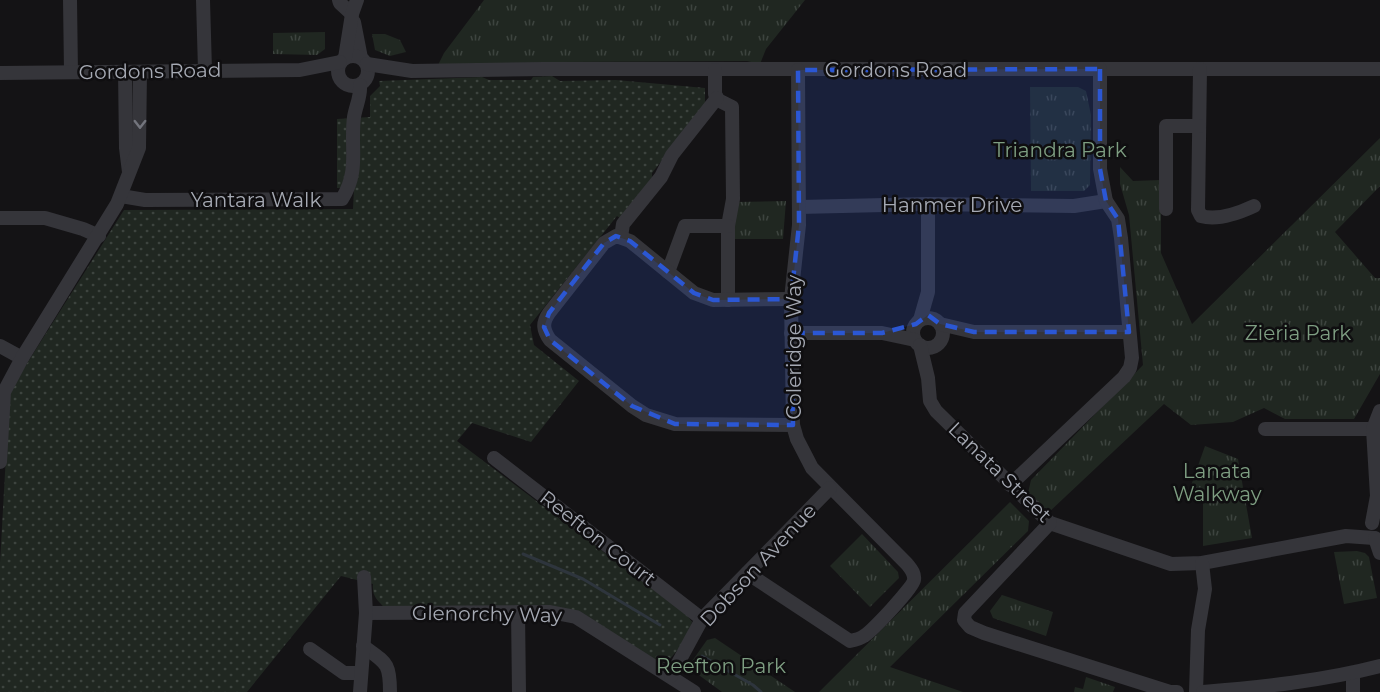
<svg xmlns="http://www.w3.org/2000/svg" width="1380" height="692" viewBox="0 0 1380 692" font-family="Montserrat,sans-serif">
<style>
.grass{fill:url(#grass-dots)}
.park{fill:url(#park-tufts)}
.lines{fill:none;stroke-linecap:round;stroke-linejoin:round}
.stream{stroke:#2e353d;stroke-width:3}
.minor{stroke:#35353a;stroke-width:14}
.oneway{stroke:#73757d}
.marked{fill:#2b57d4;fill-opacity:0.2;stroke:#2b57d4;stroke-width:4.5;stroke-dasharray:12 8;stroke-linejoin:round}
.labels{text-anchor:middle;stroke-width:5;stroke-linejoin:round;paint-order:stroke}
.street-label{font-size:20px;fill:#a6aab4;stroke:#0f0e10}
.park-label{font-size:20px;fill:#7e9e82;stroke:#0f0e10}
</style>
<defs>
<pattern id="grass-dots" width="8" height="8" patternUnits="userSpaceOnUse" patternTransform="scale(1.5)"><rect width="8" height="8" fill="#202721"/><path d="M2 2h.1M6 6h.1" fill="none" stroke="#3d443f" stroke-width="1.8" stroke-linecap="round"/></pattern>
<pattern id="park-tufts" width="24" height="20" patternUnits="userSpaceOnUse" patternTransform="scale(1.5)"><rect width="24" height="20" fill="#202721"/><path d="M3 7l-1-3M5 7V3M7 7l1-3M15 17l-1-3M17 17v-4M19 17l1-3" fill="none" stroke="#3d443f"/></pattern>
</defs>
<rect width="100%" height="100%" fill="#141315"/>
<path class="grass" d="M552 76 560 81 616 80 705 88V106L652 173V181L621 219 617 216 530 325 534 345 579 381 531 442 472 423 457 441 687 615 692 622C688 637 677 652 666 663L654 660 576 611 385 608C377 600 372 596 373 584L341 576 247 692H0V563L9 401 12 387 124 210 353 209 354 188H337V119L370 117V96L380 86 379 81 482 77 489 80H531L533 77Z"/>
<g class="park">
<path d="M484 0H805L766 49 760 64 747 61 559 62 553 65 437 67 444 53Z"/>
<path d="M325 32V49L317 55 273 54V33Z"/>
<path d="M372 34H385L400 40 406 52 390 56 375 50Z"/>
<path d="M1030 87H1078L1086 91 1091 115 1090 185 1084 191H1031Z"/>
<path d="M1380 138V186L1335 232 1375 278H1380V374L1354 419H1285L1264 408 1233 422 1191 425 1164 404 1048 513 1028 493 1031 480 1143 365 1129 215 1120 184V167L1133 181 1161 180V253L1192 324Z"/>
<path d="M786 201 783 239H733L737 202Z"/>
<path d="M1205 446 1238 459 1252 538 1203 546V503L1187 497Z"/>
<path d="M1010 502 1029 521 1028 531 890 667 963 692H819Z"/>
<path d="M862 534 898 572 899 578 870 607 830 566Z"/>
<path d="M1357 551 1365 553 1369 557 1377 598 1344 604 1334 552Z"/>
<path d="M1002 595 1053 612 1046 636 993 618 990 611Z"/>
<path d="M715 638 795 692H722L692 670 690 664 707 640Z"/>
<path d="M1086 677 1115 687 1113 692H1074L1075 687 1083 689Z"/>
</g>
<g class="lines">
<g class="stream">
<path d="M523 554 583 579 660 625"/>
<path d="M702 656 753 685 761 692"/>
</g>
<g class="minor">
<path d="M70 0 71 72"/>
<path d="M203 0 205 70"/>
<path d="M339 0 340 3 352 14"/>
<path d="M354 22 361 58"/>
<circle cx="353" cy="71" r="15"/>
<path d="M345 58 352 14 357 0"/>
<path d="M367 64 412 71 544 69H1380"/>
<path d="M1200 69 1198 210 1201 216C1218 221 1239 213 1254 206"/>
<path d="M715 70V94L718 100 732 107 733 199 728 226V300"/>
<path d="M125 71 126 148 129 172"/>
<path d="M0 73 300 70 340 62"/>
<path d="M121 196 145 200 342 199C360 170 350 148 354 117 356 105 361 97 360 85"/>
<path d="M799 207 928 204 1074 206 1106 201"/>
<path d="M1166 209V126H1199"/>
<path d="M0 218H45L83 229 99 236"/>
<path d="M621 237 623 224 661 177 672 155 717 98"/>
<path d="M668 272 685 226H728"/>
<path d="M791 299 713 300 694 293 630 241 616 236 604 243 549 313C542 323 543 330 550 340L632 406 646 415 675 424 793 425"/>
<circle cx="928" cy="333" r="15"/>
<path d="M920 320 928 292V204"/>
<path d="M940 324 974 332H1129"/>
<path d="M791 333H882L915 340"/>
<path d="M920 345 928 378 930 401 936 411 1050 523 1171 564 1202 563 1346 536 1374 538"/>
<path d="M0 346 22 358"/>
<path d="M1265 429H1373"/>
<path d="M494 458 702 619"/>
<path d="M0 462 4 392 22 358 117 204 139 148 140 72"/>
<path d="M1010 485 1124 377 1130 368 1132 358 1121 238 1118 219 1106 201 1100 169V69"/>
<path d="M1050 523 965 613 964 620 970 627 984 633 1170 692H1177"/>
<path d="M1372 523 1377 496 1373 429 1380 411"/>
<path d="M1375 538 1380 553"/>
<path d="M747 573 850 641C855 640 860 639 864 636 872 631 913 588 914 580 915 573 911 569 907 564L812 468 797 439 793 425 791 299 799 225 798 70"/>
<path d="M518 612 519 692"/>
<path d="M366 613 550 612 576 617 694 692"/>
<path d="M363 646C386 663 390 662 390 692"/>
<path d="M310 649 344 673H361"/>
<path d="M1353 673V692"/>
<path d="M671 676 702 619 830 488"/>
<path d="M360 692 366 613 364 577"/>
<path d="M1196 692 1198 630 1205 589 1202 563"/>
<path d="M1203 692C1263 687 1322 681 1380 666"/>
</g>
</g>
<defs><path id="oneway-chevron" d="M-2-3.5L2.5 0L-2 3.5" fill="none" stroke-width="1.6" stroke-linecap="round" stroke-linejoin="round" transform="scale(1.5)"/></defs>
<use class="oneway" href="#oneway-chevron" transform="translate(140 124) rotate(90)"/>
<path class="marked" d="M1100 69V169L1106 201 1118 219 1129 332H974L940 324 928 315 916 324 882 333H791L793 425 675 424 632 406 550 340 544 327 549 313 604 243 616 236 630 241 694 293 713 300 791 299 799 225 798 70Z"/>
<g class="labels">
<g class="street-label">
<text x="896" y="77">Gordons Road</text>
<text transform="translate(150 71) rotate(-1)" y="7">Gordons Road</text>
<text x="256" y="207">Yantara Walk</text>
<text x="952" y="212">Hanmer Drive</text>
<text transform="translate(794 347) rotate(-90)" y="7">Coleridge Way</text>
<text transform="translate(1000 472) rotate(44)" y="7">Lanata Street</text>
<text transform="translate(598 538) rotate(38)" y="7">Reefton Court</text>
<text transform="translate(758 565) rotate(-47)" y="7">Dobson Avenue</text>
<text transform="translate(487 614) rotate(1)" y="7">Glenorchy Way</text>
</g>
<g class="park-label">
<text x="1060" y="157">Triandra Park</text>
<text x="1298" y="340">Zieria Park</text>
<text x="1217" y="478">Lanata<tspan x="1217" dy="23">Walkway</tspan></text>
<text x="721" y="673">Reefton Park</text>
</g>
</g>
</svg>
